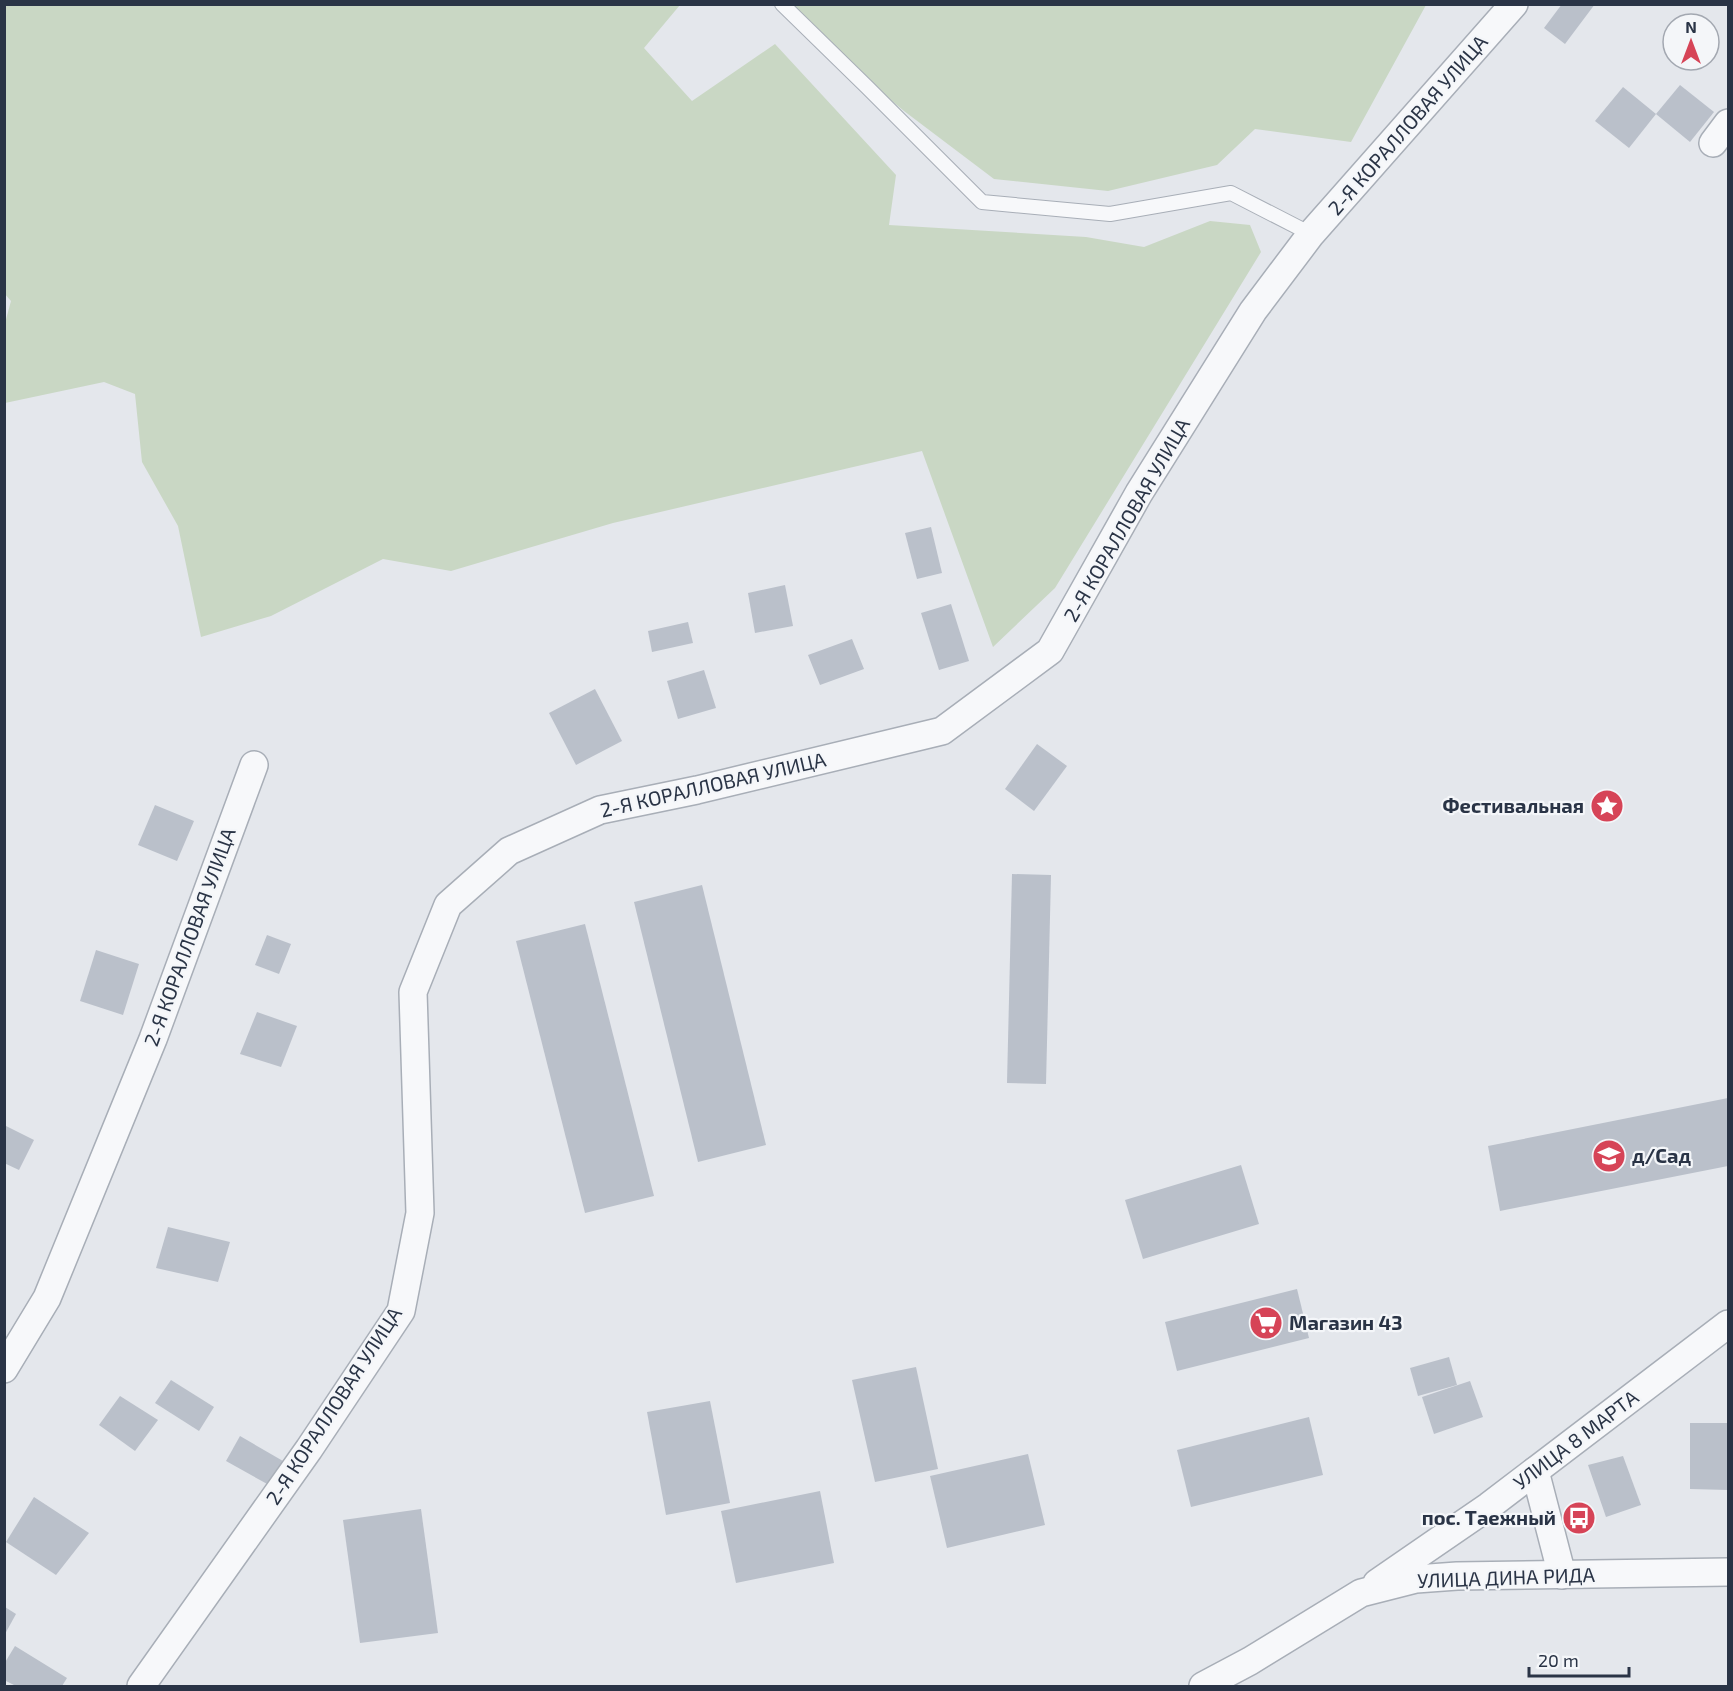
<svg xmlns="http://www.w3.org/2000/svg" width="1733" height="1691" viewBox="0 0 1733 1691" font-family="'Exo 2',sans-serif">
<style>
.green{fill:#c9d7c4}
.building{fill:#bac0ca}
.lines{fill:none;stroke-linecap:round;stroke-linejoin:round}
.lane-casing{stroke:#a8aeb7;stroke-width:16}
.street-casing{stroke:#a8aeb7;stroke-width:30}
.lane{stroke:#f7f8fa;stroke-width:14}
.street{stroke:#f7f8fa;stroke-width:27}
.labels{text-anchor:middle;stroke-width:4.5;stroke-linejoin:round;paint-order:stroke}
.street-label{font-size:20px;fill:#2a3446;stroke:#f4f6f9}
.poi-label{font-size:20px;font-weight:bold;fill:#2a3446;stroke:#f4f6f9;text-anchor:end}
</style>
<rect width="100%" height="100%" fill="#e4e7ec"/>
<g class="green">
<path d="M5 4 680 5 644 48 692 101 775 44 896 175 889 225 1086 237 1144 247 1210 221 1250 225 1261 252 1055 588 993 647 922 451 613 523 451 571 383 559 271 616 201 637 178 526 142 462 135 394 104 382 5 403V323L11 301 4 293Z"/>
<path d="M785 5H1426L1351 142 1255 129 1217 165 1108 191 994 179 904 111 806 29Z"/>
</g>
<g class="building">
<path d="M1562 4H1595L1565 44 1544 28Z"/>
<path d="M1680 85 1714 112 1690 142 1656 114Z"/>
<path d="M1623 87 1656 114 1629 148 1595 121Z"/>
<path d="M931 527 942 573 917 579 905 533Z"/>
<path d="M785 585 793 626 755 633 748 593Z"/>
<path d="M951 604 969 661 939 670 921 613Z"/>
<path d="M688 622 693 643 652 652 648 631Z"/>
<path d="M852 639 864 669 820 685 808 655Z"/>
<path d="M704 670 716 708 678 719 667 681Z"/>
<path d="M595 689 622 741 576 765 549 713Z"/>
<path d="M1037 744 1067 766 1034 811 1005 789Z"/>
<path d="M155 805 194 821 177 861 138 845Z"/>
<path d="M1012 874 1051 875 1046 1084 1007 1083Z"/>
<path d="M702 885 766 1145 698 1162 634 902Z"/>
<path d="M585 924 654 1196 585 1213 516 941Z"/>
<path d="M267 935 291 944 279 974 255 965Z"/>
<path d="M96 950 139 964 123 1015 80 1001Z"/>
<path d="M257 1012 297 1026 281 1067 240 1054Z"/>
<path d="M1728 1098V1166L1500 1211 1488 1146Z"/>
<path d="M4 1125 34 1140 19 1170 4 1163Z"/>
<path d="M1241 1165 1259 1224 1143 1259 1125 1200Z"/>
<path d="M168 1227 230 1242 218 1282 156 1268Z"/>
<path d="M1297 1289 1309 1338 1177 1371 1165 1322Z"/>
<path d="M1449 1357 1457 1385 1418 1396 1410 1368Z"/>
<path d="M916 1367 938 1469 875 1482 852 1380Z"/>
<path d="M171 1380 214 1407 199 1431 155 1403Z"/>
<path d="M1470 1381 1483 1417 1434 1434 1422 1397Z"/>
<path d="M120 1396 158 1420 135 1451 99 1425Z"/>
<path d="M710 1401 730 1503 666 1515 647 1412Z"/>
<path d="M1309 1417 1323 1475 1191 1507 1177 1450Z"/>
<path d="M1690 1423H1728V1490L1690 1489Z"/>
<path d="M240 1436 283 1461 269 1485 226 1461Z"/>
<path d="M1028 1454 1045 1525 947 1548 930 1476Z"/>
<path d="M1623 1456 1641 1505 1606 1517 1588 1465Z"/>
<path d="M820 1491 834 1563 736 1583 721 1511Z"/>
<path d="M34 1497 89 1533 56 1575 6 1542Z"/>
<path d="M421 1509 438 1633 360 1643 343 1520Z"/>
<path d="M5 1607 16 1614 5 1634Z"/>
<path d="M15 1646 67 1678 62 1686H16L4 1680V1664Z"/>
</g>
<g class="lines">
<defs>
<path id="lane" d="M782 4 867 87 982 202 1110 214 1231 193 1311 234"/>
<g id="street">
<path d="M1713 143 1728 123"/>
<path d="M4 1369 47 1298 153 1039 254 765"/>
<path d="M1535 1471 1562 1575"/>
<path d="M1377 1583 1489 1506 1728 1324"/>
<path d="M141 1686 309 1449 401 1311 420 1213 413 992 448 905 509 851 600 810 697 790 942 731 1050 651 1139 493 1253 311 1311 234 1514 4"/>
<path d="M1203 1686 1250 1661 1361 1593 1416 1579 1457 1576 1728 1572"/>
</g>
</defs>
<use href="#lane" class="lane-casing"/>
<use href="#street" class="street-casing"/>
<use href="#lane" class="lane"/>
<use href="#street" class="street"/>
</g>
<defs>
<symbol id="sight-disc" viewBox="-11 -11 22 22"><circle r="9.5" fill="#d64457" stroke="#f4f6f9"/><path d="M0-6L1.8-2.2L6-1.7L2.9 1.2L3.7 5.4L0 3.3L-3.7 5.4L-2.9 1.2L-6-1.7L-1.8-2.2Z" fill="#fff"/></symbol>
<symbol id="school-disc" viewBox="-11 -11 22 22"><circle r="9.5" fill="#d64457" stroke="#f4f6f9"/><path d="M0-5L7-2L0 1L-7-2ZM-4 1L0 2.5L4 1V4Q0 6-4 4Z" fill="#fff"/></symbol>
<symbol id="supermarket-disc" viewBox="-11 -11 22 22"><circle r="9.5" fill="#d64457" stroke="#f4f6f9"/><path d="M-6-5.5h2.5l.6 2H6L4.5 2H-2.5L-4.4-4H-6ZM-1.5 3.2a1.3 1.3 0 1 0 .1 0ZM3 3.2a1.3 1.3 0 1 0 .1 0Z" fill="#fff"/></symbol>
<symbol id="bus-disc" viewBox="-11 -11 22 22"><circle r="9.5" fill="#d64457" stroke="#f4f6f9"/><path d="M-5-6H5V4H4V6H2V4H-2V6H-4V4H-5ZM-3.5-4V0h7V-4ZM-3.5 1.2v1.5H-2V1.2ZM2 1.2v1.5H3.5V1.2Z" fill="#fff"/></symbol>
</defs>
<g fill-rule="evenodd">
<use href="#sight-disc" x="1588" y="787" width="38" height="38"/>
<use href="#school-disc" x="1590" y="1137" width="38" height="38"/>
<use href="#supermarket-disc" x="1247" y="1304" width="38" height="38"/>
<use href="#bus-disc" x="1560" y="1499" width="38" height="38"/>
</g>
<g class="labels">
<g class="street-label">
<text transform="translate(1408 125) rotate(-49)" y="7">2-Я КОРАЛЛОВАЯ УЛИЦА</text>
<text transform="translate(1127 520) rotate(-60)" y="7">2-Я КОРАЛЛОВАЯ УЛИЦА</text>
<text transform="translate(713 785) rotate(-13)" y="7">2-Я КОРАЛЛОВАЯ УЛИЦА</text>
<text transform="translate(190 937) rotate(-70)" y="7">2-Я КОРАЛЛОВАЯ УЛИЦА</text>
<text transform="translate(334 1406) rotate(-57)" y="7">2-Я КОРАЛЛОВАЯ УЛИЦА</text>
<text transform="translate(1576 1440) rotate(-37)" y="7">УЛИЦА 8 МАРТА</text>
<text transform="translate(1506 1578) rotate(-2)" y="7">УЛИЦА ДИНА РИДА</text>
</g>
<g class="poi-label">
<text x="1584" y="813">Фестивальная</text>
<text x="1632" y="1163" text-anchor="start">д/Сад</text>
<text x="1289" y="1330" text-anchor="start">Магазин 43</text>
<text x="1556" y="1525">пос. Таежный</text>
</g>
</g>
<rect width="1733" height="1691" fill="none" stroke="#2a3446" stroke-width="12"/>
<g transform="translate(1691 42)"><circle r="28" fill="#f4f6f9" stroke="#a3a8b1" stroke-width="1.5"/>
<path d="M0-4.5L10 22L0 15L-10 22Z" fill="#d64457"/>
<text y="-9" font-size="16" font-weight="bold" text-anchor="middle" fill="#2a3446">N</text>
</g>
<path d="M1529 1667v9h100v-9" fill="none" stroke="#2a3446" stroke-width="3"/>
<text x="1538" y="1667" font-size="18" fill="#2a3446" stroke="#f4f6f9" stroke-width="4.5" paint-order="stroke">20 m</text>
</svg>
